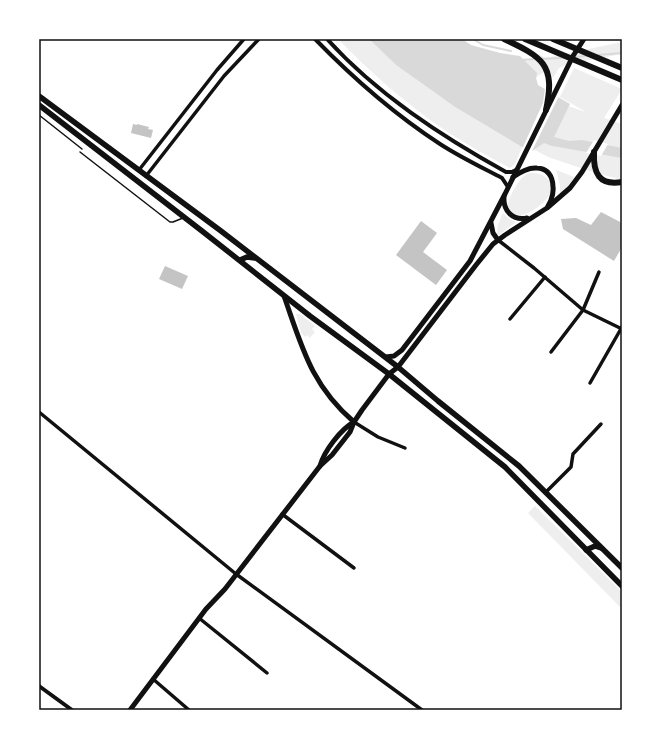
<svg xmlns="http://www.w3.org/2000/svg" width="661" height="749" viewBox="0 0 661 749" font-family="Manrope,sans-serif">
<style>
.green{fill:#eee}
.water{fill:#d9d9d9}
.pier{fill:#fff}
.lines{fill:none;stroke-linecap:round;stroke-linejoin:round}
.stream{stroke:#d9d9d9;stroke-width:2}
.building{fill:#c4c4c4}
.service{stroke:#111;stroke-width:1.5}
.minor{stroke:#111;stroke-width:3.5}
.tertiary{stroke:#111;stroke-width:4}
.secondary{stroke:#111;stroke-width:5}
.primary{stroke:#111;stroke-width:5.5}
.motorway{stroke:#111;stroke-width:6}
.neatline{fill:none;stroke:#111;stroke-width:1.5}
</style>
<rect width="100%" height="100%" fill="#fff"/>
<g class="green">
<path d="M338 39H369L396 65 455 107 522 147 515 164 510 168C487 156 464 143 443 129 405 103 370 72 338 39Z"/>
<path d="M622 42V54L568 64 559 68 553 78 550 71C542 73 535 75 534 85L562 104 586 112 560 97 574 68 622 89 604 118 622 124V180L593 172 548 157 522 143 476 50 518 61 542 59 538 54 546 58Z"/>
<path d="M556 170 574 177 569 186 560 194V185Z"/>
<path d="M532 173C546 173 557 184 548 197 543 204 531 213 523 215 516 216 507 211 508 203 510 196 518 180 524 176 526 174 529 173 532 173Z"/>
<path d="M503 213 509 219 516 222 499 235 497 234 498 225Z"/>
<path d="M296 314H300L315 326 312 329 315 332 310 338 307 335 305 337 301 333Z"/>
<path d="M535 506 622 592V609L528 513Z"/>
</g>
<path class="water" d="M369 39H462L471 45 500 53 520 56 537 73 536 78 538 85 570 104 554 137 569 141 582 140 622 148V158L552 146 544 143 532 151 522 147 455 107 396 65Z"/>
<g class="pier">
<path d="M545 88 559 96 531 153 522 149 543 103Z"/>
<path d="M594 140 608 144 601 156 586 153Z"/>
</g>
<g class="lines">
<g class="stream">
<path d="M473 39 483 45 511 51"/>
<path d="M597 55 622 53"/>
<path d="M573 57 587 56"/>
<path d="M539 59 563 58"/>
<path d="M521 60 535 59"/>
</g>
</g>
<g class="building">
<path d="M133 124 137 125V124L149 127 148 129 153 130 151 138 131 133Z"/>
<path d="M601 212 622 223V247L614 261 563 229 561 219 576 218 591 225Z"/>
<path d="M421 221 437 233 423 252 447 270 436 285 396 255Z"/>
<path d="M165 266 188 276 182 289 159 279Z"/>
</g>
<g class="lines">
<g class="service">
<path d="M39 115 82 149"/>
<path d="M80 152 170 222H173L183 218"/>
</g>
<g class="minor">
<path d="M139 170 217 70 244 39"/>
<path d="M146 176 224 76 259 39"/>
<path d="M498 240 534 268 583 310 622 329"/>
<path d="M510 319 545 277"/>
<path d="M551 352 583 310 599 272"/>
<path d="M590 383 622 327"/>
<path d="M39 412 236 574 422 710"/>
<path d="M354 422 378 437 405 448"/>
<path d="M546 492 571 467 573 454 601 424"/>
<path d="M282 514 354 568"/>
<path d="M199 618 267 673"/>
<path d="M153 679 189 710"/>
</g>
<g class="tertiary">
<path d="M315 39C353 78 394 114 440 144 460 157 481 167 502 178L508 187"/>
<path d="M327 39C377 94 441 136 506 172H512L516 170"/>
<path d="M39 686 72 710"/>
</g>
<g class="secondary">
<path d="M513 177C520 172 528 167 537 168 556 169 556 193 548 206"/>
<path d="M504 197C503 211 513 221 527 218"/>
<path d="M491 223 493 233 498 240"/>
<path d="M284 296C302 347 311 385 354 422"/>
<path d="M386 357 394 356 402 350 470 261 505 194 573 56 584 39"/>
<path d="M320 466C324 451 341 429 354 422"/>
<path d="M130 710 206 609 225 589 320 466 332 455 350 432 354 422 362 410 389 374 398 367 476 265 493 244 505 235 547 208 570 188 582 172 622 105"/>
</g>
<g class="primary">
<path d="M39 96 221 231 398 367 438 401 519 466 622 568"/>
<path d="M39 105 202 231 310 316 389 374 505 467 622 586"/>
<path d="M240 260 247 257 255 258"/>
<path d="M586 550 595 546 601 548"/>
</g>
<g class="motorway">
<path d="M504 39C542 57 556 64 546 110"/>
<path d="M525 39 622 80"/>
<path d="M553 39 622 68"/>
<path d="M594 152C593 173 599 186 622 182"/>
</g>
</g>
<rect width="661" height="749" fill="none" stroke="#ffffff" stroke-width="80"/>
<rect x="40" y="40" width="581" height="669" class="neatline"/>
</svg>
